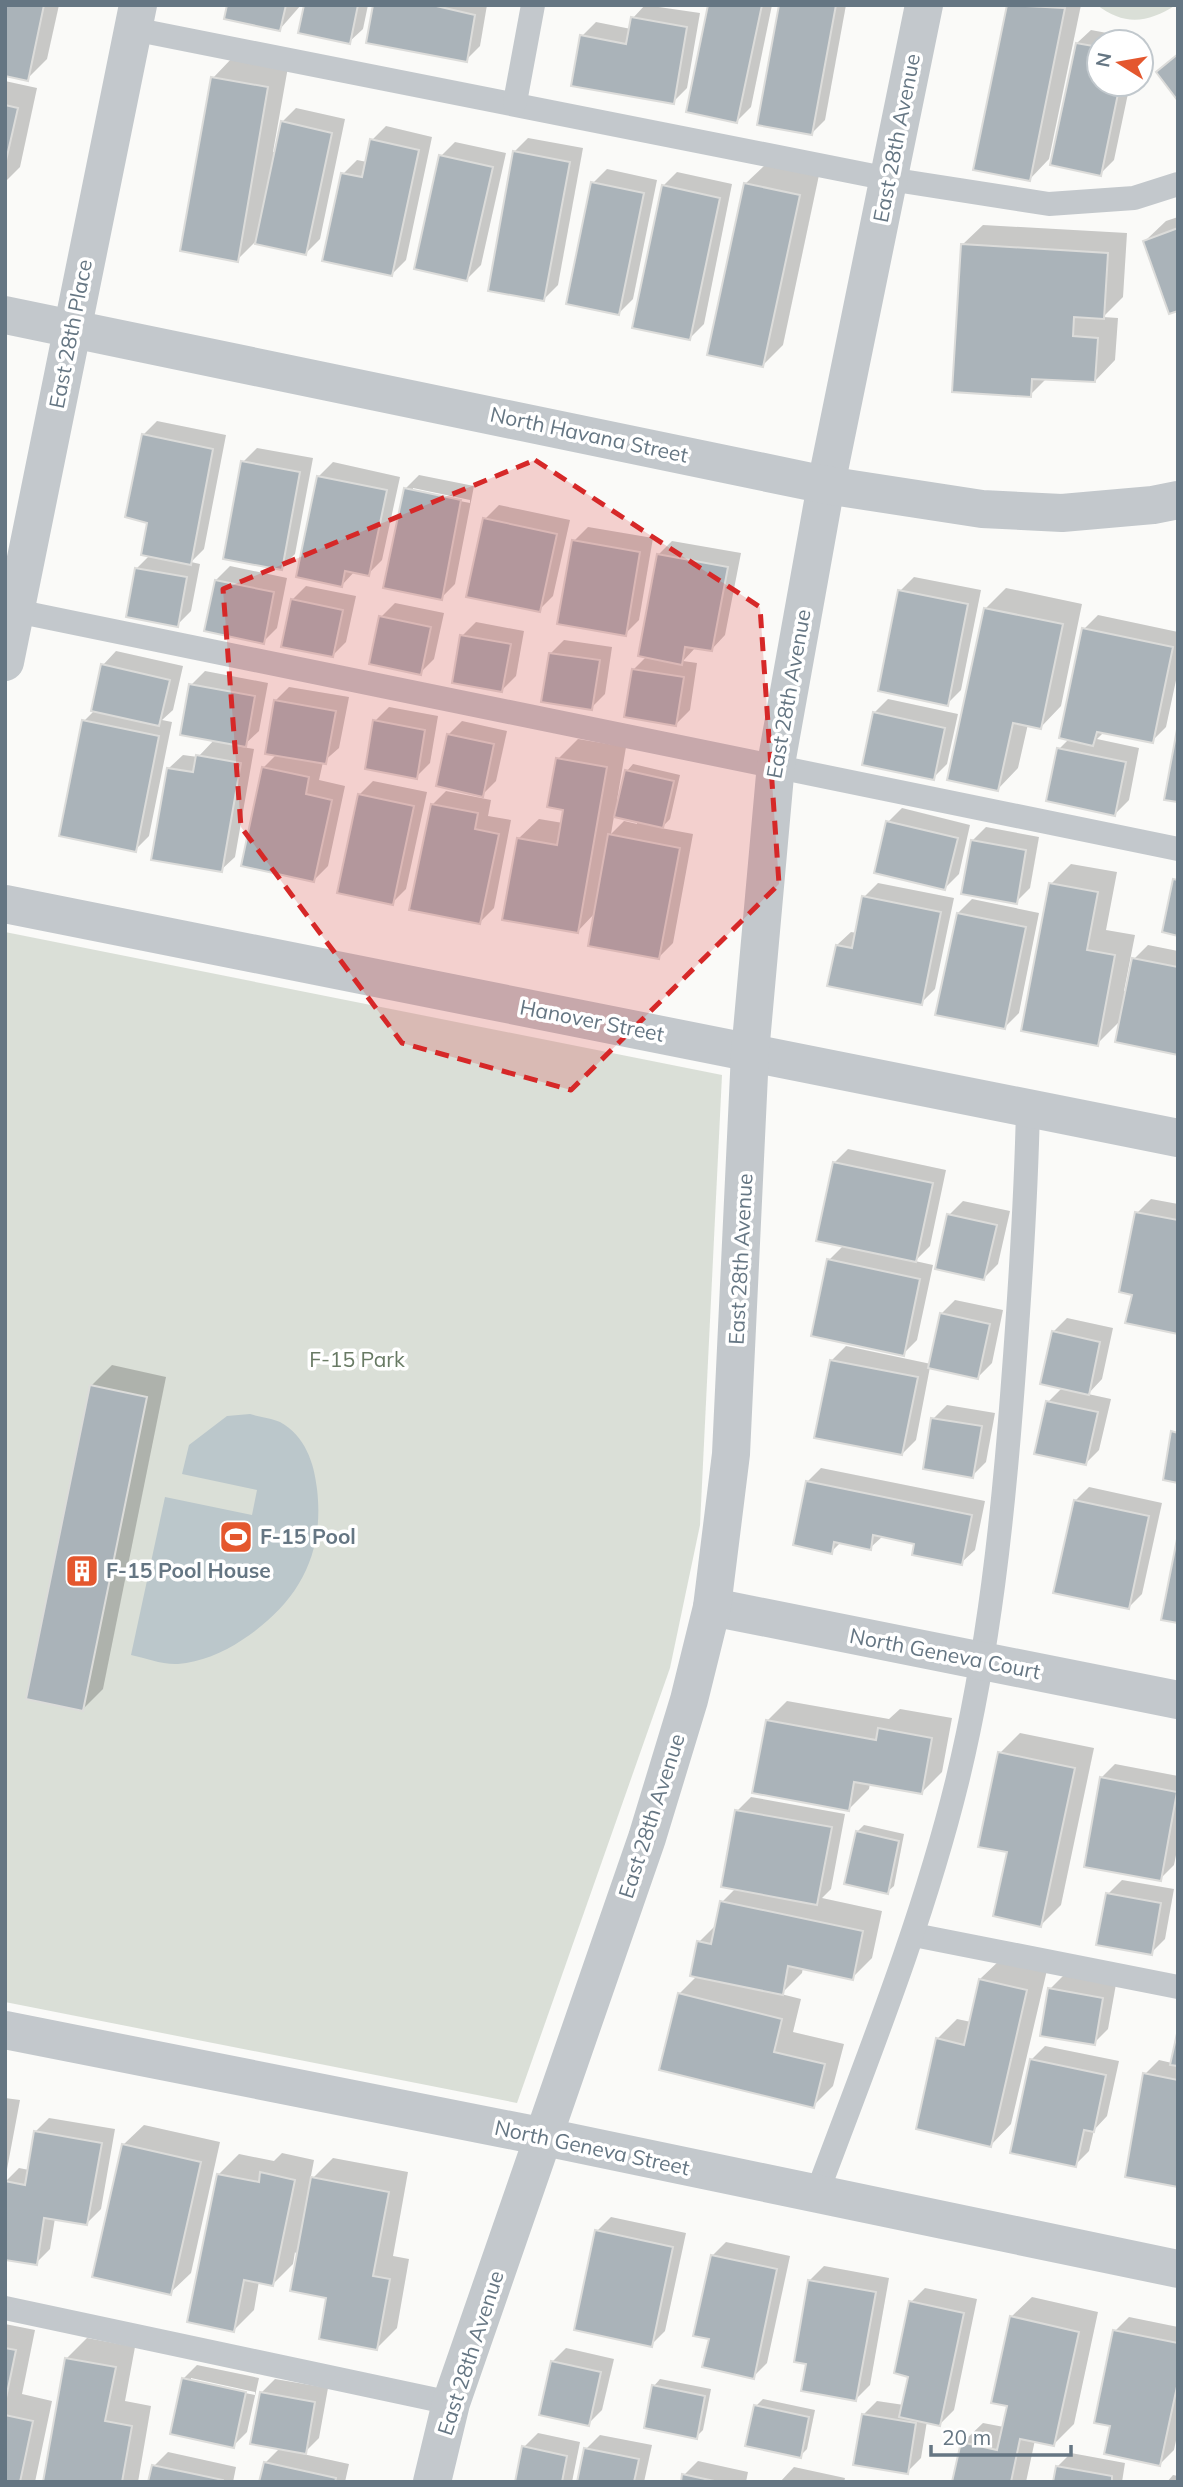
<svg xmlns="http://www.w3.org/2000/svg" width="1183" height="2487" viewBox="0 0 1183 2487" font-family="Mulish,sans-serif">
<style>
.green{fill:#dadfd7}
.water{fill:#bbc7cb}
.shadow{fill:#0003;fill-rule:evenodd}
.building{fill:#aab3b9;stroke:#dcdcda;stroke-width:2}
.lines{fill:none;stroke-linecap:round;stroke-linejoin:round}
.service{stroke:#c3c8cc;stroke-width:24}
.minor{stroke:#c3c8cc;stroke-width:38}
.tertiary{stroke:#c3c8cc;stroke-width:38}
.marked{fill:#d62828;fill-opacity:0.2;stroke:#d62828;stroke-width:5;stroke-dasharray:14 9;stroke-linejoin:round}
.labels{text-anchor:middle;stroke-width:7;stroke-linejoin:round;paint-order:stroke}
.street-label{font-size:21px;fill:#657683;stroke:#fff}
.park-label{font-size:21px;fill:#687a64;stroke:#fff}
.poi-label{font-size:21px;font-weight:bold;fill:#657683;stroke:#fff;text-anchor:start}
</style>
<rect width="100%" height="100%" fill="#fafaf8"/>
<g class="green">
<path d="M1097 5H1176C1148 23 1124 26 1097 5Z"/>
<path d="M5 932 722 1075 700 1525 670 1668 517 2103 5 2002Z"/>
</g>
<path class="water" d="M250 1414C259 1417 272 1418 280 1422 305 1436 314 1462 317 1489 325 1556 297 1604 242 1640 223 1653 200 1662 178 1664 163 1665 145 1658 131 1655L165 1497 252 1515 257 1490 182 1474 189 1445 227 1416Z"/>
<g class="shadow">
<path d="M5 5H59L47 59 27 79Z"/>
<path d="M229 5H301L280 29Z"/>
<path d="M306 5H368L363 29 349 42Z"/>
<path d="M375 5H487L480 46 466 60Z"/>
<path d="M645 5 700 13 687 88 673 102 582 36 596 22 631 29 633 18Z"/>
<path d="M710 5H772L751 107 737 121Z"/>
<path d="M781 5H846L825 120 811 134Z"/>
<path d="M1009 5H1081L1049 159 1029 180Z"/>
<path d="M1091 30 1139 39 1138 42H1099V84H1130L1114 160 1100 174 1077 43Z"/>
<path d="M233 57 288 67 273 152H276L282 122 296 108 345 119 320 239 306 253 255 242 237 260 213 78Z"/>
<path d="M5 81 37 88 20 167 5 182Z"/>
<path d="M386 126 432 137 406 260 392 274 343 174 357 160 367 162 372 140Z"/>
<path d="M528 138 583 148 558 285 544 299 514 152Z"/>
<path d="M455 142 506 153 481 265 467 279 441 156Z"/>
<path d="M766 164 819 175 783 345 763 365 745 184Z"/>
<path d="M607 169 657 180 633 299 619 313 593 183Z"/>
<path d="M677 172 732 184 704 324 690 338 663 186Z"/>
<path d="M1178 217V310L1145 241 1166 221Z"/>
<path d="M983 225 1127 233 1123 297 1103 317 1118 318 1115 360 1095 381 1047 378 1030 395 962 245Z"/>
<path d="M157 421 226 435 204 549 191 562 200 564 191 611 177 625 136 569 150 555 143 435Z"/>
<path d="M257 448 313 458 295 554 281 568 243 462Z"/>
<path d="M333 462 400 477 382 560 368 574 355 571 342 585 298 576 319 476Z"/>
<path d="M419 475 474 486 455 584 441 598 405 489ZM413 488 470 500V503L413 492Z"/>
<path d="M499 505 570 520 553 596 539 610 485 519Z"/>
<path d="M588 527 653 538 639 620 625 634 574 541Z"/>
<path d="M672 541 741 553 725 635 712 649 696 647 683 661 697 663 690 710 676 724 634 669 647 656 658 555Z"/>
<path d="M230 566 287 578 277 628 263 642 216 580Z"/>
<path d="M914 577 981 590 961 690 947 704 900 591Z"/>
<path d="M306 586 356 596 346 642 332 656 292 600Z"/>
<path d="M1006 588 1082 604 1061 706 1041 727 1028 724 1018 768 998 789 986 608Z"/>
<path d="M395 603 444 613 434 659 420 673 381 617Z"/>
<path d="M1098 615 1178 632V671L1166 727 1152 741 1105 731 1097 739 1139 748 1129 800 1115 814 1059 749 1069 739 1084 629Z"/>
<path d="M476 622 524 631 516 676 502 690 462 636Z"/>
<path d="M564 640 612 647 605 694 591 708 550 654Z"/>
<path d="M116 651 183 666 173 710 162 720 172 722 149 836 135 850 84 721 93 712 103 665Z"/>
<path d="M205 671 268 683 259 731 242 747 254 749 235 857 221 870 169 768 183 755 198 757 215 739 191 685Z"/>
<path d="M289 687 349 697 339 748 323 762 319 780 345 786 328 866 314 880 264 767 277 754 275 701Z"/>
<path d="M888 699 958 714 947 764 933 778 874 713Z"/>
<path d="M389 707 438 716 430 763 416 777 375 721Z"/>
<path d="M462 721 507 731 496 781 482 795 448 735Z"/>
<path d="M578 739 626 747 617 800 620 801 627 771 633 764 680 775 670 819 661 828 693 834 673 943 659 957 595 913 578 931 518 839 539 819 563 823 565 808 558 759ZM614 816 637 821V824L624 821 611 834Z"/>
<path d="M373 781 427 792 406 889 392 903 359 795Z"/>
<path d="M446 791 491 800 488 816 511 820 494 908 480 922 432 805Z"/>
<path d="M902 808 970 825 959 874 945 888 888 822Z"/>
<path d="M986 827 1039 837 1030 888 1016 902 972 841Z"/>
<path d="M1071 864 1117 872 1106 930 1135 935 1124 991H1127L1134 959 1148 945 1178 951V1053L1121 1020 1097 1044 1051 884Z"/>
<path d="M878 883 954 898 935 989 921 1003 837 945 851 932 857 933 864 897Z"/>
<path d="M972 899 1039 913 1019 1013 1005 1027 958 913Z"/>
<path d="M848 1149 946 1170 930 1246 915 1261 933 1265 917 1340 903 1354 829 1260 844 1245 834 1163Z"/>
<path d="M1151 1199 1178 1204V1331L1134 1293 1137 1213Z"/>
<path d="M963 1201 1010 1211 998 1264 984 1278 949 1215Z"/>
<path d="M955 1300 1003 1310 992 1363 978 1377 930 1367 916 1440 902 1454 832 1360 846 1346 931 1364 941 1314Z"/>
<path d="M1067 1318 1113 1328 1102 1379 1088 1394 1111 1399 1099 1450 1085 1464 1048 1402 1062 1388 1053 1332Z"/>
<path d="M112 1365 166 1377 103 1689 83 1709 91 1386Z"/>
<path d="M947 1405 995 1413 986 1462 972 1476 933 1419Z"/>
<path d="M821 1468 985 1501 975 1550 961 1563 916 1542 883 1536 870 1548 841 1542 831 1552 807 1482Z"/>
<path d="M1089 1487 1162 1503 1142 1594 1128 1608 1075 1501Z"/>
<path d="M787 1701 889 1719 900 1709 952 1718 942 1772 922 1792 870 1783 869 1789 849 1809 767 1721Z"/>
<path d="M1020 1733 1094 1748 1061 1905 1041 1925 1009 1851 1000 1753Z"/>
<path d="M1115 1764 1178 1776V1845L1174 1865 1160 1879 1101 1778Z"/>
<path d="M751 1797 845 1814 831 1889 822 1898 882 1911 872 1958 852 1978 803 1967 802 1973 781 1994 801 1999 793 2032 844 2044 833 2086 813 2106 679 1994 698 1975 699 1942 717 1924 722 1902 736 1888 737 1811Z"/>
<path d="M864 1825 904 1834 894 1886 887 1892 857 1832Z"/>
<path d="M1122 1880 1174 1889 1165 1939 1151 1953 1108 1894Z"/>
<path d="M1001 1959 1047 1970 1011 2124 991 2145 937 2039 957 2019 971 2022 980 1979Z"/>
<path d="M1064 1975 1116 1984 1108 2029 1094 2043 1050 1989Z"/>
<path d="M1178 2037V2185L1145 2074 1159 2060 1172 2063Z"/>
<path d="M1045 2046 1119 2061 1107 2116 1094 2130 1089 2151 1075 2165 1031 2060Z"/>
<path d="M5 2098 20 2100 5 2180Z"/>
<path d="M49 2118 115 2129 101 2209 87 2223 55 2218 50 2249 36 2263 5 2182 19 2168 29 2170 35 2132Z"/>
<path d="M144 2125 220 2142 191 2273 170 2293 123 2145Z"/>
<path d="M282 2153 314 2160 310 2181 333 2158 408 2172 393 2256 409 2259 397 2328 377 2348 328 2297 295 2252 293 2264 273 2284 259 2281 254 2310 234 2330 218 2175 239 2154 274 2161Z"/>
<path d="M611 2217 686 2233 665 2331 651 2345 597 2231Z"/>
<path d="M726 2242 790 2256 767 2363 753 2377 711 2338 712 2256Z"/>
<path d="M824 2266 889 2278 870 2385 856 2399 810 2280Z"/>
<path d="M925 2288 977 2299 954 2410 940 2424 927 2421 921 2458 907 2472 863 2415 877 2401 904 2405 910 2375 911 2302Z"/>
<path d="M1032 2297 1098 2312 1074 2424 1054 2444 1035 2440 1026 2482H954L962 2443 983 2423 1004 2427 1009 2405 1011 2317Z"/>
<path d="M1129 2317 1178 2327V2431L1174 2450 1160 2464 1112 2425 1115 2331Z"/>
<path d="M5 2324 35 2330 22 2394 52 2401 35 2482H5Z"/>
<path d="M87 2338 135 2347 125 2401 151 2406 138 2482H44L67 2358Z"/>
<path d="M566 2348 614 2359 602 2410 588 2424 552 2362Z"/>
<path d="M197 2365 259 2378 247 2432 233 2446 183 2379ZM191 2378 255 2392V2395L191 2382Z"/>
<path d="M275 2379 328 2388 319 2438 303 2454 349 2464 345 2482H261L265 2463 280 2448 261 2393Z"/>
<path d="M660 2379 711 2389 703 2430 696 2437 654 2386Z"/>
<path d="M763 2399 815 2410 807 2449 800 2456 756 2406Z"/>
<path d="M538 2433 580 2442 572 2482H517L524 2447Z"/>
<path d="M600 2435 652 2445 644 2482H579L586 2449Z"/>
<path d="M168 2452 236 2467 233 2482H150L154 2466Z"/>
<path d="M1071 2453 1125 2463 1122 2482H1055L1057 2467Z"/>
<path d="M698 2461 748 2472 746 2482H682L684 2475Z"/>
<path d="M794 2467 845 2478 844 2482H780Z"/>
<path d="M1173 2475 1178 2476V2482H1167Z"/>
</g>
<g class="building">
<path d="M5 5H44L28 81 5 76Z"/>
<path d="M227 5H286L280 31 224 19Z"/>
<path d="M304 5H358L350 44 298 33Z"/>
<path d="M373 5H432L475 15 467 62 366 43Z"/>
<path d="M708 5H762L737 123 686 112Z"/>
<path d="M779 5H836L812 135 757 125Z"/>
<path d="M1007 5 1065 8 1030 181 973 170Z"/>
<path d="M631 17 687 27 674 104 571 86 580 35 626 44Z"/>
<path d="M1076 43 1099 47V84H1120L1101 176 1050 165Z"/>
<path d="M1178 54V101L1156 72Z"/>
<path d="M211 77 268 87 238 262 180 251Z"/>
<path d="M5 105 18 108 5 165Z"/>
<path d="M281 121 332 133 306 255 255 244Z"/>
<path d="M370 139 419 150 392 276 322 261 341 173 362 177Z"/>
<path d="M513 151 570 162 544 301 488 291Z"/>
<path d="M439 155 493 167 467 281 414 269Z"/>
<path d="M591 182 644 193 619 315 566 304Z"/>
<path d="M744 183 800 195 763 367 707 355Z"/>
<path d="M662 185 720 198 690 340 632 328Z"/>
<path d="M1178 228V311L1169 314 1143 241Z"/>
<path d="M961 244 1108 253 1104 319 1074 317 1073 336 1098 338 1095 382 1032 379 1031 397 952 392Z"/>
<path d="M142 434 213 449 191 565 141 555 147 523 125 517Z"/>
<path d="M241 461 300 472 282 570 223 559Z"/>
<path d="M317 476 387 490 369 576 345 571 342 587 296 577Z"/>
<path d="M404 488 461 500 442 600 383 588Z"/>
<path d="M483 518 557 534 540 612 466 597Z"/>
<path d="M572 540 640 552 626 636 557 624Z"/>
<path d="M657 554 728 567 712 651 685 647 682 665 638 656Z"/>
<path d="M135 568 187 577 178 627 126 617Z"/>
<path d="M215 580 274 592 264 644 204 631Z"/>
<path d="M898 590 968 604 948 706 878 691Z"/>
<path d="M291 599 343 610 333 657 281 647Z"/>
<path d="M984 608 1063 624 1041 729 1013 723 998 791 947 780Z"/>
<path d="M379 616 431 627 421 675 369 664Z"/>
<path d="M1082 628 1173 647 1153 743 1097 732 1093 746 1059 738Z"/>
<path d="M460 635 511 644 502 692 452 683Z"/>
<path d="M549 653 600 660 592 710 541 702Z"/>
<path d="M101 664 170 680 159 726 91 711Z"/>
<path d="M632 669 684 677 676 726 624 717Z"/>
<path d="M189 684 255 696 246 747 180 735Z"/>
<path d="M274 700 336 711 326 764 265 754Z"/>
<path d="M873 712 945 728 934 780 862 765Z"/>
<path d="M82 720 159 736 136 852 59 836Z"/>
<path d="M373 720 425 730 417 779 365 769Z"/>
<path d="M1178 724V802L1164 800Z"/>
<path d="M447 734 494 744 483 797 436 786Z"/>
<path d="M1057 748 1126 762 1115 816 1046 801Z"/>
<path d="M196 755 241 763 222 872 151 860 167 768 193 772Z"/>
<path d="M556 758 607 767 578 933 502 920 517 838 557 845 563 810 547 807Z"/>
<path d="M262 767 309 777 306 794 332 800 314 882 241 866Z"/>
<path d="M625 770 674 781 663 828 614 817Z"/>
<path d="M358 794 414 806 393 905 337 893Z"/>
<path d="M431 804 478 813 475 829 499 834 480 924 409 910Z"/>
<path d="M886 821 958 838 945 890 874 873Z"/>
<path d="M608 834 680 848 659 959 588 946Z"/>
<path d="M971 840 1026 850 1017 904 961 894Z"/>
<path d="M1173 879 1178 880V936L1162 932Z"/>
<path d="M1049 883 1098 892 1087 950 1115 955 1098 1046 1021 1031Z"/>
<path d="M862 896 941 912 922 1005 827 986 836 945 852 948Z"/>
<path d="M957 913 1026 927 1005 1029 935 1015Z"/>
<path d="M1132 958 1178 967V1055L1115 1042Z"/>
<path d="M833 1162 933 1183 916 1262 816 1241Z"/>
<path d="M1135 1212 1178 1220V1334L1125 1323 1132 1295 1119 1292Z"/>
<path d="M947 1214 997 1225 984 1280 935 1269Z"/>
<path d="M827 1259 920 1279 904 1356 811 1336Z"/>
<path d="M940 1313 990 1324 978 1379 928 1368Z"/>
<path d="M1052 1331 1100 1342 1089 1395 1040 1384Z"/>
<path d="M830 1360 918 1377 902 1455 814 1438Z"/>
<path d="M90 1385 147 1397 83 1711 26 1699Z"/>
<path d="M1046 1401 1098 1412 1086 1465 1034 1454Z"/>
<path d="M931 1418 982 1426 973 1478 923 1469Z"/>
<path d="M1171 1431 1178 1433V1483L1163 1480Z"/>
<path d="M806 1481 972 1515 962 1565 912 1555 914 1544 873 1535 871 1550 834 1542 832 1554 793 1545Z"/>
<path d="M1074 1500 1149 1516 1129 1609 1053 1593Z"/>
<path d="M1177 1539 1178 1540V1623L1161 1620Z"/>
<path d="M766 1720 876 1740 878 1728 932 1738 922 1794 854 1782 849 1811 752 1793Z"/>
<path d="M998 1752 1075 1768 1041 1927 993 1916 1007 1852 978 1847Z"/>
<path d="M1100 1777 1177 1792 1161 1881 1084 1867Z"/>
<path d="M735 1810 832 1827 817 1905 721 1887Z"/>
<path d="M856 1831 899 1841 888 1894 844 1884Z"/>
<path d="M1106 1893 1161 1903 1152 1955 1096 1945Z"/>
<path d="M720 1901 863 1931 853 1980 788 1966 783 1995 690 1976 697 1941 711 1944Z"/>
<path d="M979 1979 1027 1990 991 2147 916 2129 936 2038 964 2045Z"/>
<path d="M1048 1988 1103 1998 1095 2045 1040 2036Z"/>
<path d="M678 1993 782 2019 774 2052 825 2064 814 2108 659 2070Z"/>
<path d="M1178 2029V2066L1170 2065Z"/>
<path d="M1030 2059 1106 2075 1094 2132 1084 2130 1076 2167 1010 2153Z"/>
<path d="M1143 2073 1178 2080V2187L1125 2177Z"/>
<path d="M34 2131 102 2143 87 2225 44 2218 37 2265 5 2260V2181L25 2185Z"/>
<path d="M122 2144 201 2162 171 2295 92 2277Z"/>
<path d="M260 2172 295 2180 273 2286 244 2280 234 2332 187 2322 217 2174 259 2182Z"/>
<path d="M311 2177 389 2192 373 2276 390 2279 377 2350 319 2339 326 2298 290 2291Z"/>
<path d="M595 2230 673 2247 652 2347 574 2330Z"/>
<path d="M711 2255 777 2269 754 2379 702 2367 709 2339 693 2336Z"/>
<path d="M808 2280 876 2292 856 2401 801 2391 806 2364 794 2362Z"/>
<path d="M909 2301 964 2313 940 2426 899 2417 908 2377 894 2373Z"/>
<path d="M1010 2316 1079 2332 1054 2446 1020 2439 1011 2482H952L961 2442 997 2450 1007 2406 991 2403Z"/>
<path d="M1113 2330 1178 2343V2382L1160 2466 1104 2454 1110 2426 1094 2423Z"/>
<path d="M5 2348 16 2350 5 2403Z"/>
<path d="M65 2358 116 2367 105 2421 132 2426 122 2482H43Z"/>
<path d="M551 2361 601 2372 589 2426 539 2415Z"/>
<path d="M182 2378 246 2392 234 2448 170 2434Z"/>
<path d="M652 2385 705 2396 697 2439 644 2428Z"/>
<path d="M260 2392 315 2402 306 2454 250 2444Z"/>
<path d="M754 2405 809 2417 801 2458 745 2446Z"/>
<path d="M862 2414 916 2423 908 2474 853 2465Z"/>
<path d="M5 2415 33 2421 20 2482H5Z"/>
<path d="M522 2446 567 2456 562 2482H515Z"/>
<path d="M584 2448 639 2459 634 2482H577Z"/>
<path d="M264 2462 336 2478 335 2482H259Z"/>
<path d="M152 2465 223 2480V2482H148Z"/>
<path d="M1056 2466 1112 2476V2482H1053Z"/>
<path d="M682 2474 719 2482H681Z"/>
</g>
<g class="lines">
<g class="service">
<path d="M133 29 889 179 1049 204 1134 198 1178 184"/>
<path d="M515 102 533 5"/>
<path d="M16 611 1178 849"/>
<path d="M914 1935 1178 1987"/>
<path d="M816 2196C867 2059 922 1924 957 1782 989 1650 1003 1518 1013 1383 1020 1291 1026 1200 1028 1108"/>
<path d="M5 2308 451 2403"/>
</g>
<g class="minor">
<path d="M5 662 138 5"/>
<path d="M5 904 1178 1138"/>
<path d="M712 1607 1178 1700"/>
<path d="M5 2030 545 2137 1178 2269"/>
<path d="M432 2482 451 2403 647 1838 689 1700 712 1607 731 1454 750 1053 776 764 826 485 924 5"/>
</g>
<path class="tertiary" d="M5 315 826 485 982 509 1062 513 1153 505 1178 500"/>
</g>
<path class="marked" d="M535 460 760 607 779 884 571 1090 402 1043 241 827 223 589Z"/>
<defs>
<symbol id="stadium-square" viewBox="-11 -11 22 22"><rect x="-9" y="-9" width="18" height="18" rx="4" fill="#e4572e" stroke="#fff"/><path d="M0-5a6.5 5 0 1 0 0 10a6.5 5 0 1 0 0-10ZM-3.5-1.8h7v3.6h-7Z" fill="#fff"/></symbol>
<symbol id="building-square" viewBox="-11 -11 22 22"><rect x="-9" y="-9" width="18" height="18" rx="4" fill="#e4572e" stroke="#fff"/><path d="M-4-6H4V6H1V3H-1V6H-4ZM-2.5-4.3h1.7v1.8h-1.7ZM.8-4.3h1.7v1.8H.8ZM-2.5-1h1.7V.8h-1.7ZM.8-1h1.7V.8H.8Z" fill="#fff"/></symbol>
</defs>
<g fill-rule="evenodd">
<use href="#stadium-square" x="217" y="1518" width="38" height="38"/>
<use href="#building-square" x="63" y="1552" width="38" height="38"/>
</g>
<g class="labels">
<g class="street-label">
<text transform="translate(897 138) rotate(-79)" y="7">East 28th Avenue</text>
<text transform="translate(71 334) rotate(-79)" y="7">East 28th Place</text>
<text transform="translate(589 435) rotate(12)" y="7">North Havana Street</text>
<text transform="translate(789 694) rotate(-80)" y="7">East 28th Avenue</text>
<text transform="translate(592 1021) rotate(11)" y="7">Hanover Street</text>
<text transform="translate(741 1259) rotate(-87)" y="7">East 28th Avenue</text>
<text transform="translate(945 1654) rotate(11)" y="7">North Geneva Court</text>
<text transform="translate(652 1816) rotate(-72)" y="7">East 28th Avenue</text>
<text transform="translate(592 2148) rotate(12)" y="7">North Geneva Street</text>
<text transform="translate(471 2353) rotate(-72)" y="7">East 28th Avenue</text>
</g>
<g class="park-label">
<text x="357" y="1367">F-15 Park</text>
</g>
<g class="poi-label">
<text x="260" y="1544">F-15 Pool</text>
<text x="106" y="1578">F-15 Pool House</text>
</g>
</g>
<rect width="1183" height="2487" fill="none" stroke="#657683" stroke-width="14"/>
<g transform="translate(1120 63) rotate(281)"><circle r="33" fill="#ffffff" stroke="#c1c8cd" stroke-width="2"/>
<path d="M0-5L12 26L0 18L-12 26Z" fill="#e4572e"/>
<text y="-10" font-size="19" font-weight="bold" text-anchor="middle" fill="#657683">N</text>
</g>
<path d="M931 2445v10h140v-10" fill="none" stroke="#657683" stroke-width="3.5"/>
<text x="942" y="2445" font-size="21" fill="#657683" stroke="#ffffff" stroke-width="5" paint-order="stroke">20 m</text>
</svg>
